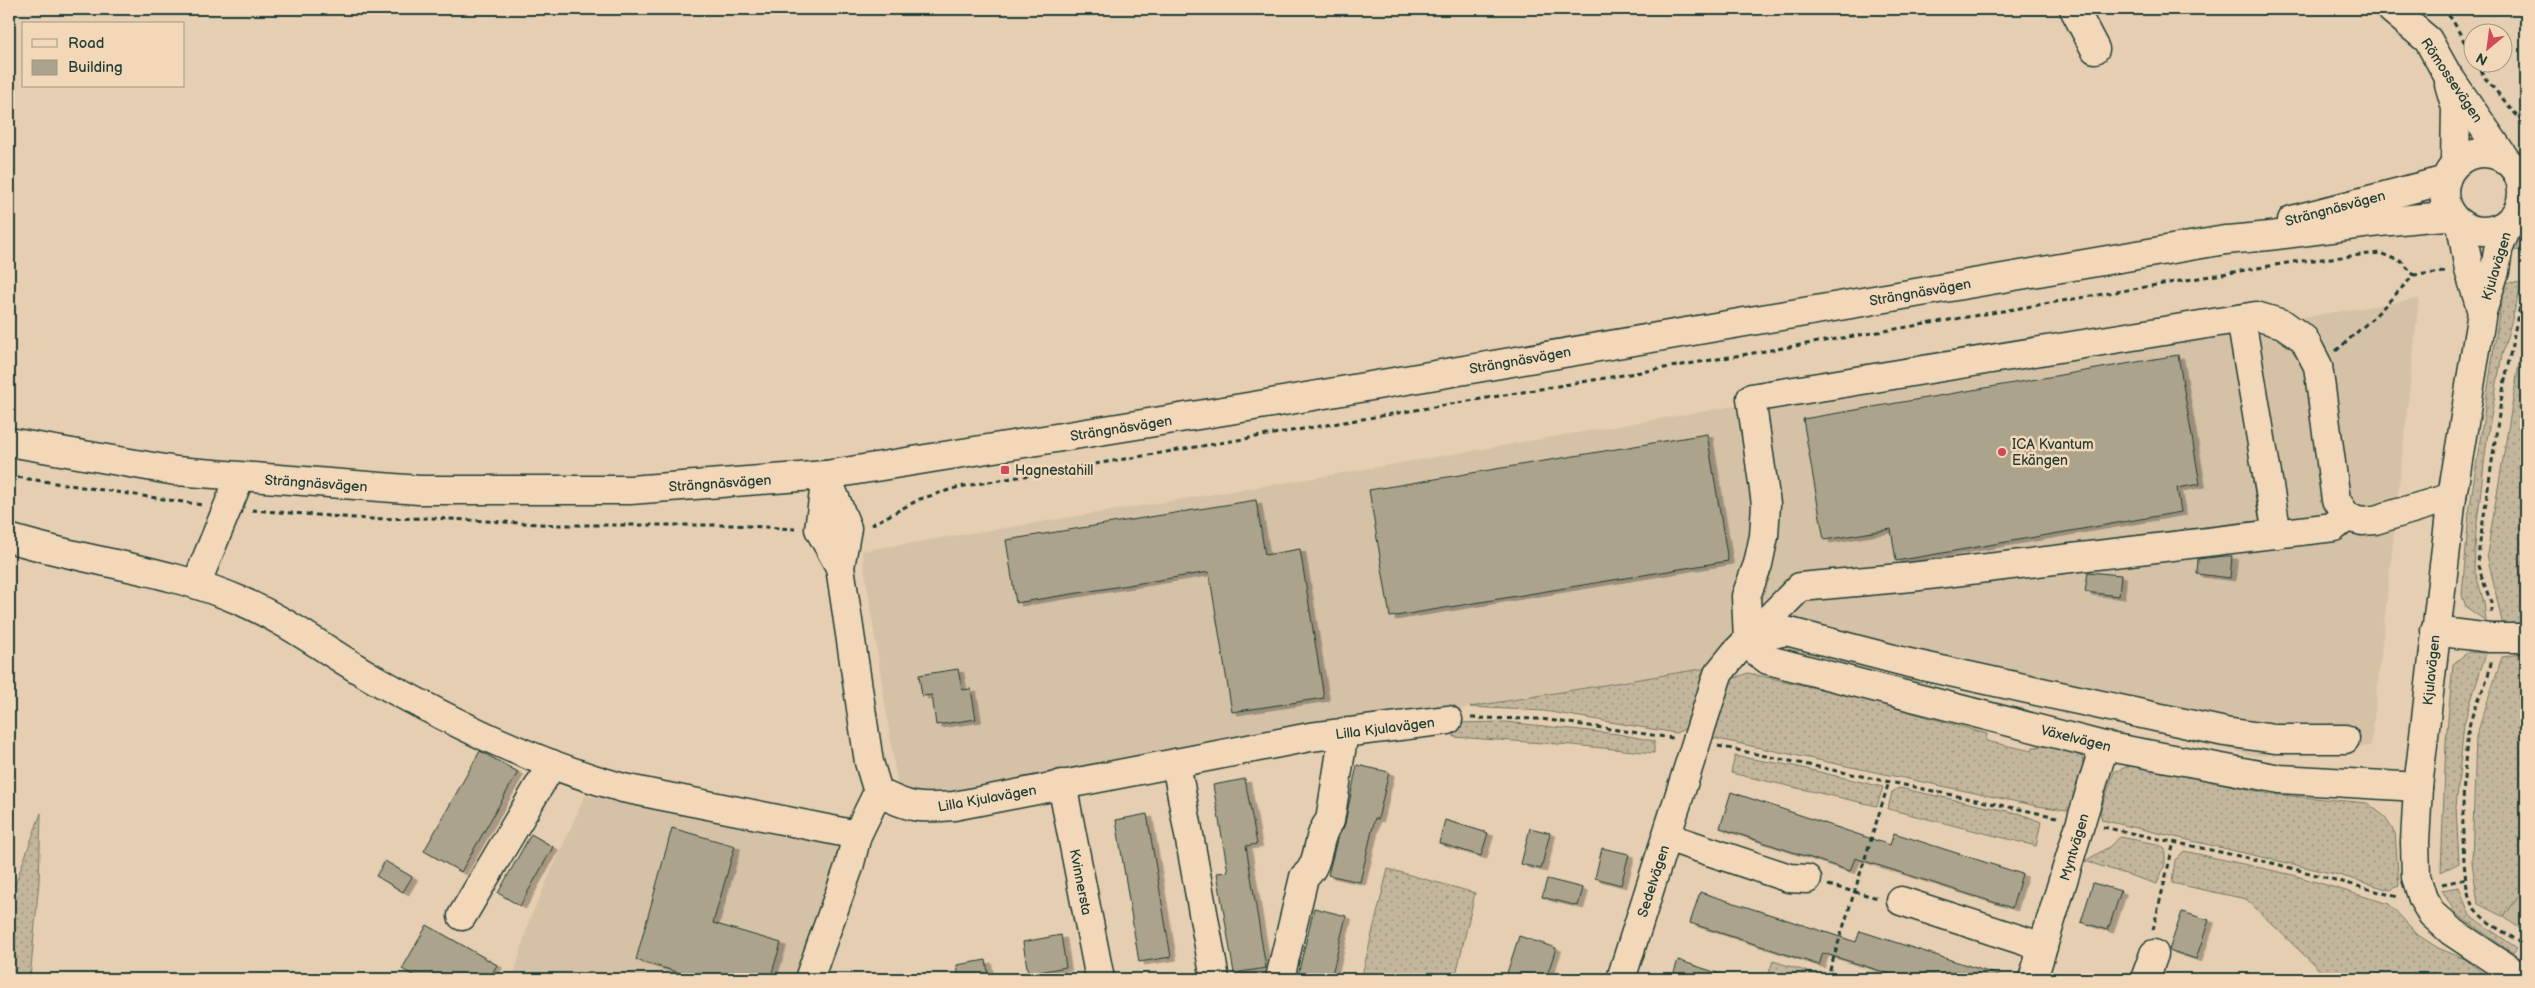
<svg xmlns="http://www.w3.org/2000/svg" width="2535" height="988" viewBox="0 0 2535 988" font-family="'Balsamiq Sans',sans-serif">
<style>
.built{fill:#d4c1a6}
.grass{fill:url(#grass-dots);stroke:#727a68}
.garden{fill:#c4b69c;stroke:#727a68}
.building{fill:#aba38b;stroke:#1f3d34;filter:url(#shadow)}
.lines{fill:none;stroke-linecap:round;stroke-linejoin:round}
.minor-casing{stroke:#1f3d34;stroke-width:31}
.major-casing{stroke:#1f3d34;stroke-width:31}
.path{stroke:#1f3d34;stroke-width:3;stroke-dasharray:5 4;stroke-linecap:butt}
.minor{stroke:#f2d7b9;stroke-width:28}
.major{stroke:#f2d7b9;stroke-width:28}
.poi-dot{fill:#d1495b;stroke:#f2d7b9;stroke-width:2}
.labels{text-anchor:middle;stroke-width:5;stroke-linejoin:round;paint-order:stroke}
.street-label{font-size:14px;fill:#1f3d34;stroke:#f2d7b9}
.poi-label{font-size:14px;fill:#1f3d34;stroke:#f2d7b9;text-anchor:start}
</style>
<defs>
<pattern id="grass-dots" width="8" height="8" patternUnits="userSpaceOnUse" patternTransform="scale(1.25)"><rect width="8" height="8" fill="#c4b69c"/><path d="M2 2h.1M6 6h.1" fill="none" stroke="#9f9580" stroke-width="1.8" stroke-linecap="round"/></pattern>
<filter id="shadow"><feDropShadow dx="5.5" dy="3" stdDeviation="0" flood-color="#0004"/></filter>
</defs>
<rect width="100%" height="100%" fill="#e5ceb1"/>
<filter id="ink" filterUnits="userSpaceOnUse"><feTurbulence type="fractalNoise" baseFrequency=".02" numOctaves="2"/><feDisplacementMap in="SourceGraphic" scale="10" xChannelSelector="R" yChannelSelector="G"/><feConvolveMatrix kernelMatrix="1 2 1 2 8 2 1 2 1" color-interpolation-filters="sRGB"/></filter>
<g filter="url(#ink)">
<g class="built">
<path d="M2419 299 2371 746 2257 756 1800 653 1470 707 1344 732 900 802 862 551 1314 478 1735 406Z"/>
<path d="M585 796 652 803 837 842 840 865 795 979H513L529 921Z"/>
</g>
<g class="grass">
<path d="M2526 221V251L2513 250 2518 229Z"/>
<path d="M2504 282 2522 283 2502 355 2487 439 2476 531 2474 568 2484 602 2486 621 2466 607 2462 595 2469 513Z"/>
<path d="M2526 322V621L2503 626 2487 554Z"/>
<path d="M2468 652 2486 653 2464 723 2456 807 2459 863 2441 872 2446 742 2453 664Z"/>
<path d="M2526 653V886L2504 917 2478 904 2472 862 2476 737 2502 657Z"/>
<path d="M1707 668 1686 728 1676 733 1544 711 1470 707Z"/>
<path d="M1748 673 1860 698 1987 734 1986 741 2032 751 2033 747 2058 745 2082 757 2086 778 2074 811 2037 806 1713 738 1714 720 1731 679Z"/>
<path d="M1506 722 1618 734 1654 741V753L1572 745 1454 737V723Z"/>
<path d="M1735 756 1794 766 1883 787 1877 806 1731 773Z"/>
<path d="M2134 764 2270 794 2367 803 2384 816 2395 833 2399 886 2390 890 2339 875 2102 820 2100 812 2114 772Z"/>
<path d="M1899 788 2021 814 2041 822 2036 846 1888 809 1892 792Z"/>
<path d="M41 813 39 881 30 979H9V901Z"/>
<path d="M2120 837 2157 844 2165 848V864L2157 884 2085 861 2109 847Z"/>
<path d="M2184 851 2293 875 2389 904 2418 935 2438 948 2465 959 2490 979H2329L2246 899 2172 883 2175 860Z"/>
<path d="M1388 869 1475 893 1455 979H1361Z"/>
<path d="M2459 887 2470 916 2517 948 2513 953 2456 914 2442 890Z"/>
<path d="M1773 961 1821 976 1820 979H1767Z"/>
</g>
<path class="garden" d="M2526 886V933L2504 917Z"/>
<g class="building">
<path d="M2178 355 2200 484 2177 488 2181 512 1896 561 1891 529 1824 540 1803 419Z"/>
<path d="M1707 434 1728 561 1390 617 1369 490Z"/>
<path d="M1256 500 1265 555 1300 549 1324 698 1232 712 1209 572 1016 603 1006 540Z"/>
<path d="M2225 556H2232L2230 578 2197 574 2198 559Z"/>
<path d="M2088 572 2121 575 2119 596 2085 592Z"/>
<path d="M958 669 962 690 971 689 976 719 936 725 932 695 922 696 919 675Z"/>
<path d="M480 751 518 772 461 872 424 851Z"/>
<path d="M1357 765 1389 772 1378 819 1375 818 1360 882 1328 875 1337 840 1345 823Z"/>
<path d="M1245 779 1257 844 1246 846 1266 968 1234 973 1217 873 1228 872 1213 785Z"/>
<path d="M1731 792 1890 845 1894 833 2022 874 2012 908 1855 858 1850 871 1720 828Z"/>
<path d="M1147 814 1171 957 1139 962 1116 820Z"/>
<path d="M1445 820 1488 833 1481 856 1439 843Z"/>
<path d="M672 828 735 846 713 923 781 943 770 979H702L636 960Z"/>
<path d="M1530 828 1550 833 1541 869 1521 864Z"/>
<path d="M531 834 553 847 520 906 498 893Z"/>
<path d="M1602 848 1629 854 1621 885 1595 878Z"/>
<path d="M385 861 412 877 403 892 376 876Z"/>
<path d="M1547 879 1583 888 1578 906 1542 897Z"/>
<path d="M2093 883 2121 891 2108 930 2081 922Z"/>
<path d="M1700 892 1856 942 1860 931 1998 975V979H1906L1823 953 1819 965 1690 923Z"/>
<path d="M1314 908 1346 916 1331 979H1297Z"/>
<path d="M2182 912 2209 920 2196 959 2169 950Z"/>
<path d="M427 925 497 965 489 979H420L402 969Z"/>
<path d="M1061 935 1066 967 1028 974 1023 942Z"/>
<path d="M1519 936 1556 948 1546 979H1505Z"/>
<path d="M986 960 989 979H959L957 965Z"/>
<path d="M1678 960 1726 976V979H1672Z"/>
</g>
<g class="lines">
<defs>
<g id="minor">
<path d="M2074 9 2095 49"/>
<path d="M2391 9 2428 40 2447 74 2506 160"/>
<path d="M2449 84 2456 108 2455 164"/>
<path d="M2510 220 2498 250 2495 271 2482 312 2452 497 2418 787 2415 842 2416 877 2423 899 2432 914 2451 931 2523 979"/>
<path d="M2461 224 2469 270 2482 312"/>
<path d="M2241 319 2277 534"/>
<path d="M826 475 847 528 840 567 869 762 878 792C909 808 918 809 954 806L1310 737 1448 720"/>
<path d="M826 477 819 529 840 567"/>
<path d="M9 538C86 562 168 569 241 601 290 622 332 655 378 681 455 724 537 764 623 788L857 835"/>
<path d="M197 582 240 477"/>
<path d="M2435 631 2490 638H2526"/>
<path d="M1748 640 1746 596 1758 564 1764 536 1766 504 1751 398 2256 316 2283 324 2304 339 2318 366 2336 500 2347 517 2362 521 2375 520 2452 497"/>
<path d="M1748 640 1756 651 1768 660 2104 746 2280 779 2418 787"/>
<path d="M1748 640 1786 631 1909 663 2225 732 2275 739H2345"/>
<path d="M1176 763 1215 979"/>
<path d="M1062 784 1100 979"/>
<path d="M1667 837 1789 878 1807 879"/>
<path d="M1901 901 2043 947"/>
<path d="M462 916 552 764"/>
<path d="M1280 978 1304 877C1322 864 1315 836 1330 821L1344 732"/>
<path d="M809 979 849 867 857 835 878 792"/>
<path d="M1621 979 1718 674 1735 653 1800 587 1911 577 2334 527 2347 517"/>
<path d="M2033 979 2104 746"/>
<path d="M2145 979 2154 954"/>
</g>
<g id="major">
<circle cx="2483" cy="192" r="39"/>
<path d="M2292 220 2446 180"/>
<path d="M9 442 176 471 419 490H630L826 475 1248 407 2225 240C2301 235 2376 219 2452 216"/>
</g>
</defs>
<use href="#minor" class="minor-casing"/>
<use href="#major" class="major-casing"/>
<g class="path">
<path d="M2442 9 2452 19 2472 56"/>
<path d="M2476 62 2485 78 2526 126"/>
<path d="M2336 351 2374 317 2414 275 2446 272"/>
<path d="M9 476 203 505"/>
<path d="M252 510 368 519 431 518 558 525H734L795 529"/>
<path d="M871 525 920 499 959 487 2293 262 2380 253 2402 262 2414 275"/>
<path d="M2491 613V603L2478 566 2479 549 2501 401 2518 314 2526 288"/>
<path d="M2491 662C2488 685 2474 704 2469 727 2463 758 2457 885 2474 908 2486 924 2510 935 2526 946"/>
<path d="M1471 718 1541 719 1673 738"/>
<path d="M1718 746 2057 817"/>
<path d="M2103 827 2276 864 2398 897"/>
<path d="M2442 884 2466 879"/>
<path d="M1828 885 1878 898"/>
<path d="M2153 930 2174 842"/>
<path d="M1827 979 1889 782"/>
</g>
<use href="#minor" class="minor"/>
<use href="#major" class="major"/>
</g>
</g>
<g class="poi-dot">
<circle cx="2002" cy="452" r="5"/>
<rect x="1000" y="465" width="10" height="10" rx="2.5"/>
</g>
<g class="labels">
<g class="street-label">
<text transform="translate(2452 80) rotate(56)" y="5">Römossevägen</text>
<text transform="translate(2335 208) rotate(-15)" y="5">Strängnäsvägen</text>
<text transform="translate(2496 266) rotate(-73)" y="5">Kjulavägen</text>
<text transform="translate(1920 292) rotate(-10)" y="5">Strängnäsvägen</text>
<text transform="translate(1520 360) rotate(-10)" y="5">Strängnäsvägen</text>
<text transform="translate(1121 428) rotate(-9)" y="5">Strängnäsvägen</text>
<text transform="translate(316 483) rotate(4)" y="5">Strängnäsvägen</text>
<text transform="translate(720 483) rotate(-4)" y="5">Strängnäsvägen</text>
<text transform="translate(2431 670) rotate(-84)" y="5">Kjulavägen</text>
<text transform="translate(1385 728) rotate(-7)" y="5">Lilla Kjulavägen</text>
<text transform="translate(2076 738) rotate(14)" y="5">Växelvägen</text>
<text transform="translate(987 798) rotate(-10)" y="5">Lilla Kjulavägen</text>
<text transform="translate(2074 847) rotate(-73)" y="5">Myntvägen</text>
<text transform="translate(1653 881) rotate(-72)" y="5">Sedelvägen</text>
<text transform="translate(1081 882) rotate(79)" y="5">Kvinnersta</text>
</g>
<g class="poi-label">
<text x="2012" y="449">ICA Kvantum<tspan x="2012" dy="16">Ekängen</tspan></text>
<text x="1015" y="475">Hagnestahill</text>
</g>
</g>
<rect width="2535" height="988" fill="none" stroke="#f2d7b9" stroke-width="30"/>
<rect x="15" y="15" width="2505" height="958" fill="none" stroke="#1f3d34" stroke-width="2" filter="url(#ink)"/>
<rect x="22" y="22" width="162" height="65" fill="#f2d7b9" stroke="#9e9984"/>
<rect x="32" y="39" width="25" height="8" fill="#f2d7b9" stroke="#9e9984"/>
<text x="68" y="48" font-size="15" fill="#1f3d34">Road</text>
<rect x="32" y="60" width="25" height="15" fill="#aba38b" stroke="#9e9984"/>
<text x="68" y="72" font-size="15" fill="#1f3d34">Building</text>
<g transform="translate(2488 48) rotate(209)"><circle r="24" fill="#f2d7b9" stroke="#9e9984"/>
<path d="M0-4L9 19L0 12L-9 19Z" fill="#d1495b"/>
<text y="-8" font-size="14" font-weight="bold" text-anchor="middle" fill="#1f3d34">N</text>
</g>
</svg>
